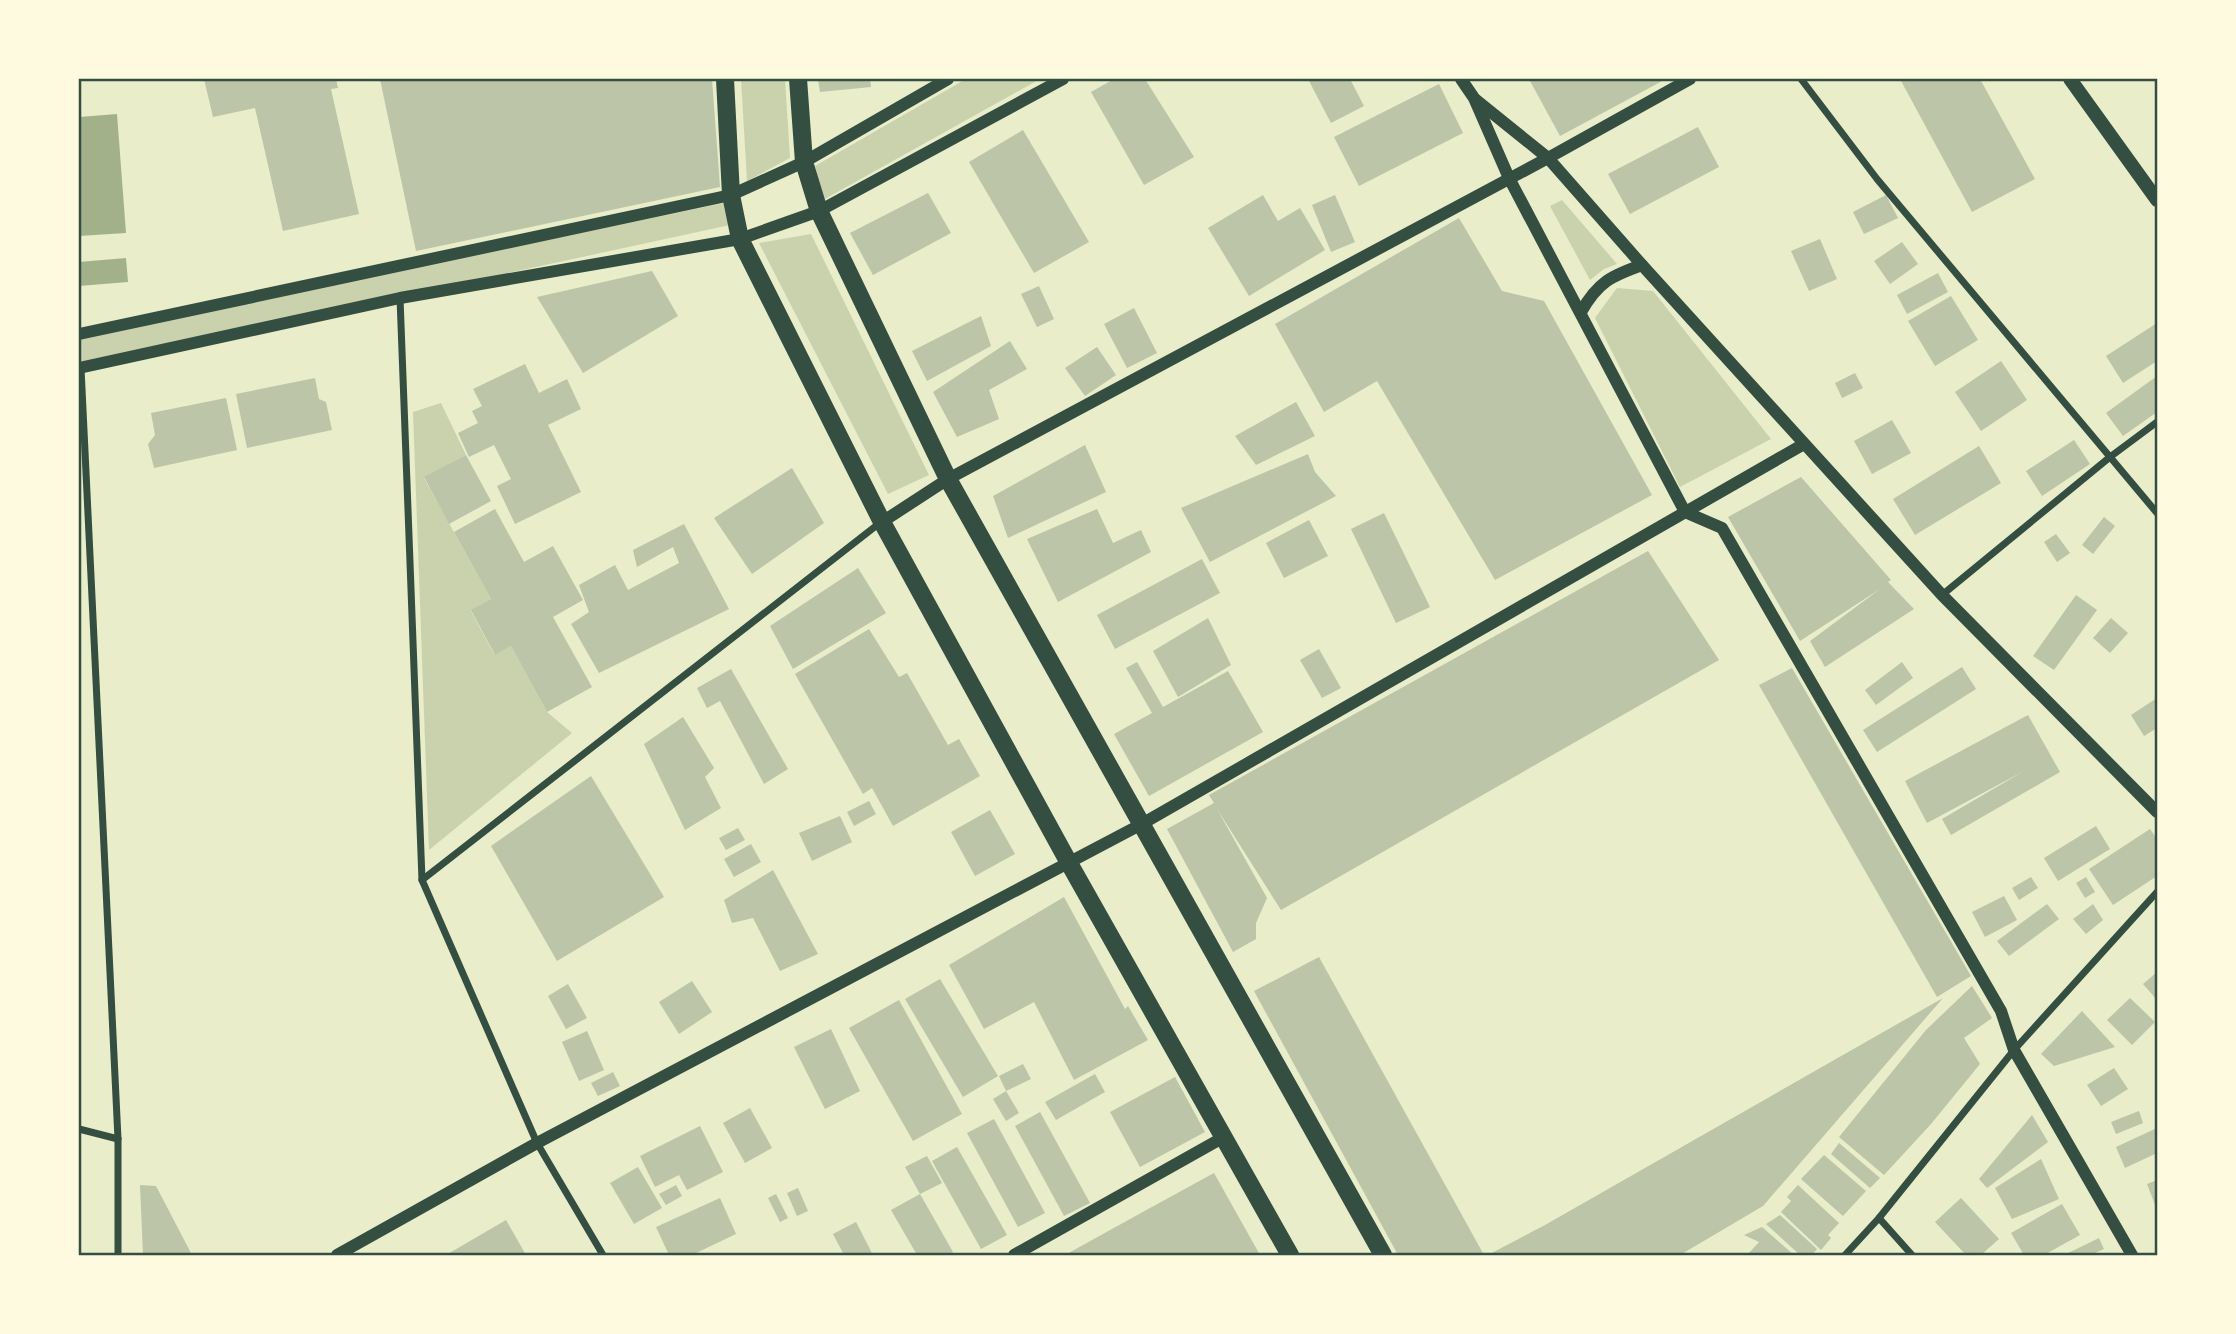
<svg xmlns="http://www.w3.org/2000/svg" width="2236" height="1334" viewBox="0 0 2236 1334" font-family="'DM Sans',sans-serif">
<style>
.green{fill:#cad2ad}
.water{fill:#a3b18a}
.building{fill:#bcc5a7}
.lines{fill:none;stroke-linecap:round;stroke-linejoin:round}
.minor{stroke:#344e41;stroke-width:7}
.tertiary{stroke:#344e41;stroke-width:12}
.secondary{stroke:#344e41;stroke-width:14}
.primary{stroke:#344e41;stroke-width:18}
.neatline{fill:none;stroke:#344e41;stroke-width:2.5}
</style>
<rect width="100%" height="100%" fill="#e9edc9"/>
<g class="green">
<path d="M741 79H785L790 158 747 181Z"/>
<path d="M966 79H1040L823 200 815 166Z"/>
<path d="M1562 200 1617 264 1604 269 1590 280 1550 206Z"/>
<path d="M729 202 730 225 79 366V338Z"/>
<path d="M811 234 929 475 888 494 759 243Z"/>
<path d="M1617 288 1653 291 1771 439 1680 487 1595 318Z"/>
<path d="M441 403 466 455 424 478 491 599 471 611 494 654 511 646 547 712 572 733 429 850 413 412Z"/>
</g>
<g class="water">
<path d="M117 114 126 233 79 236V117Z"/>
<path d="M126 258 128 282 79 286V262Z"/>
</g>
<g class="building">
<path d="M204 79H336L338 88 331 89 359 214 283 231 255 108 213 117Z"/>
<path d="M380 79H712L720 187 416 251Z"/>
<path d="M818 79H870L871 87 820 92Z"/>
<path d="M1114 79H1145L1194 157 1144 185 1091 92Z"/>
<path d="M1308 79H1350L1364 106 1331 123Z"/>
<path d="M1529 79H1666L1560 136Z"/>
<path d="M1900 79H1980L2035 179 1972 212Z"/>
<path d="M1439 84 1463 133 1359 186 1334 137Z"/>
<path d="M1698 127 1719 167 1630 214 1608 174Z"/>
<path d="M1023 130 1089 242 1034 273 969 162Z"/>
<path d="M928 193 951 233 873 275 850 233Z"/>
<path d="M1263 195 1278 221 1300 208 1325 250 1249 296 1208 228Z"/>
<path d="M1335 195 1355 242 1331 252 1312 205Z"/>
<path d="M1886 195 1898 218 1864 234 1853 212Z"/>
<path d="M1459 218 1502 291 1544 301 1652 495 1495 580 1377 381 1324 412 1275 324Z"/>
<path d="M1820 239 1837 279 1809 291 1791 251Z"/>
<path d="M1902 242 1918 264 1890 284 1874 261Z"/>
<path d="M652 271 678 316 583 373 537 297Z"/>
<path d="M1938 273 1948 292 1907 314 1897 295Z"/>
<path d="M1039 286 1054 319 1037 327 1021 294Z"/>
<path d="M1951 296 1978 340 1935 366 1908 321Z"/>
<path d="M1134 308 1157 353 1127 368 1104 324Z"/>
<path d="M981 316 991 346 927 381 912 351Z"/>
<path d="M2157 323V361L2123 383 2106 356Z"/>
<path d="M1010 341 1027 369 989 390 999 419 957 437 933 392Z"/>
<path d="M1097 347 1116 375 1085 396 1065 368Z"/>
<path d="M2001 361 2027 400 1981 431 1955 392Z"/>
<path d="M525 364 539 393 567 379 581 409 548 425 581 492 515 524 497 486 511 479 494 445 469 457 458 433 478 423 472 411 482 406 473 389Z"/>
<path d="M1855 373 1863 388 1842 398 1835 383Z"/>
<path d="M2157 376V412L2123 436 2106 413Z"/>
<path d="M315 378 319 399 326 402 332 430 247 448 236 394Z"/>
<path d="M226 398 237 450 154 468 148 444 155 435 151 413Z"/>
<path d="M1296 402 1315 436 1256 465 1235 436Z"/>
<path d="M1892 420 1911 453 1872 474 1854 441Z"/>
<path d="M2074 440 2090 464 2042 496 2026 471Z"/>
<path d="M1085 445 1106 492 1008 538 993 496Z"/>
<path d="M1979 446 2001 483 1915 535 1893 499Z"/>
<path d="M1308 454 1315 472 1336 496 1210 562 1181 508Z"/>
<path d="M466 455 491 501 449 524 424 477Z"/>
<path d="M792 468 824 523 752 574 714 518Z"/>
<path d="M1801 477 1891 580 1888 582 1914 609 1825 667 1810 641 1880 589 1800 641 1728 517Z"/>
<path d="M495 509 524 562 553 546 583 600 553 617 592 687 547 712 511 646 495 655 471 610 491 599 454 532Z"/>
<path d="M1097 509 1113 543 1141 530 1151 552 1058 602 1027 539Z"/>
<path d="M1384 513 1430 607 1396 623 1351 529Z"/>
<path d="M2104 517 2115 526 2093 554 2082 545Z"/>
<path d="M1309 520 1328 556 1284 578 1266 543Z"/>
<path d="M684 524 729 609 599 673 571 624 589 612 579 585 615 565 628 590 679 563 673 547 637 567 633 550Z"/>
<path d="M2056 534 2070 553 2057 562 2044 542Z"/>
<path d="M1648 551 1719 660 1281 910 1217 809 1267 898 1256 923V939L1233 952 1167 829 1214 803 1209 795Z"/>
<path d="M1202 559 1220 593 1115 649 1097 615Z"/>
<path d="M858 568 886 613 793 669 770 626Z"/>
<path d="M2076 595 2097 610 2054 670 2033 656Z"/>
<path d="M1208 618 1231 665 1178 697 1153 651Z"/>
<path d="M2111 618 2128 633 2110 653 2093 638Z"/>
<path d="M869 629 899 677 907 673 948 745 959 739 980 776 893 826 872 788 863 794 795 674Z"/>
<path d="M1319 649 1341 688 1322 698 1300 660Z"/>
<path d="M1137 662 1163 707 1228 671 1263 732 1149 796 1114 734 1152 713 1126 668Z"/>
<path d="M1902 662 1913 678 1876 705 1865 690Z"/>
<path d="M1962 667 1976 689 1877 752 1863 730Z"/>
<path d="M1792 668 1971 976 1937 997 1759 685Z"/>
<path d="M731 669 788 769 764 784 720 701 707 708 697 688Z"/>
<path d="M2157 698V728L2144 736 2131 715Z"/>
<path d="M2028 715 2060 772 1951 835 1942 819 2024 771 1927 823 1905 781Z"/>
<path d="M683 717 714 768 705 777 721 808 685 830 644 744Z"/>
<path d="M591 776 664 897 557 961 491 846Z"/>
<path d="M869 801 876 814 854 826 847 812Z"/>
<path d="M990 810 1015 854 975 876 951 832Z"/>
<path d="M840 816 852 842 812 861 799 833Z"/>
<path d="M2096 826 2110 849 2058 881 2044 858Z"/>
<path d="M738 828 745 840 726 850 719 838Z"/>
<path d="M2150 829 2157 839V876L2113 905 2089 869Z"/>
<path d="M751 844 761 862 734 877 724 859Z"/>
<path d="M773 870 818 954 780 971 753 918 732 923 724 900Z"/>
<path d="M2031 877 2038 888 2019 900 2012 888Z"/>
<path d="M2086 877 2095 892 2085 898 2076 883Z"/>
<path d="M2004 896 2017 920 1985 937 1972 912Z"/>
<path d="M1064 897 1125 1009 1128 1006 1148 1040 1074 1080 1034 1002 984 1029 949 965Z"/>
<path d="M2047 904 2059 919 2009 956 1997 941Z"/>
<path d="M2093 904 2103 920 2086 934 2073 919Z"/>
<path d="M1319 957 1484 1255H1398L1254 991Z"/>
<path d="M2157 972V1000L2143 984Z"/>
<path d="M940 979 998 1076 963 1097 905 999Z"/>
<path d="M692 981 712 1012 679 1034 659 1002Z"/>
<path d="M568 984 587 1018 566 1029 548 996Z"/>
<path d="M1972 986 1992 1018 1964 1038 1980 1064 1931 1124 1884 1175 1839 1137 1926 1030Z"/>
<path d="M1943 998 1763 1206 1680 1255H1488L1545 1225Z"/>
<path d="M2130 998 2155 1022 2132 1045 2107 1020Z"/>
<path d="M899 1000 962 1114 913 1141 849 1028Z"/>
<path d="M2082 1011 2115 1047 2054 1066 2041 1054Z"/>
<path d="M831 1029 860 1091 825 1109 794 1047Z"/>
<path d="M587 1031 604 1070 579 1081 562 1042Z"/>
<path d="M1023 1064 1031 1079 1006 1091 999 1076Z"/>
<path d="M2114 1068 2128 1089 2101 1106 2087 1085Z"/>
<path d="M613 1072 620 1086 598 1096 591 1083Z"/>
<path d="M1095 1074 1105 1092 1056 1120 1045 1102Z"/>
<path d="M1175 1077 1205 1132 1140 1167 1110 1112Z"/>
<path d="M1006 1091 1019 1113 1006 1121 993 1099Z"/>
<path d="M750 1108 772 1148 745 1163 723 1123Z"/>
<path d="M2139 1111 2143 1123 2116 1134 2111 1122Z"/>
<path d="M1040 1112 1090 1203 1064 1216 1015 1126Z"/>
<path d="M2032 1115 2048 1142 1987 1188 1979 1179Z"/>
<path d="M994 1119 1045 1213 1018 1227 967 1133Z"/>
<path d="M700 1126 723 1172 687 1190 679 1175 655 1187 640 1156Z"/>
<path d="M2157 1128V1153L2125 1168 2116 1147Z"/>
<path d="M1839 1143 1880 1178 1870 1188 1831 1154Z"/>
<path d="M957 1147 1007 1235 981 1249 932 1161Z"/>
<path d="M1824 1155 1866 1191 1843 1216 1801 1179Z"/>
<path d="M927 1156 942 1183 920 1194 905 1167Z"/>
<path d="M2041 1159 2059 1199 2012 1219 1995 1188Z"/>
<path d="M638 1167 662 1208 634 1224 610 1183Z"/>
<path d="M1214 1173 1260 1255H1065L1150 1208Z"/>
<path d="M2157 1180V1210L2147 1184Z"/>
<path d="M140 1185 156 1186 192 1255H143Z"/>
<path d="M676 1185 682 1196 666 1205 659 1194Z"/>
<path d="M1798 1185 1839 1223 1828 1235 1831 1238 1821 1250 1781 1212 1791 1201 1787 1197Z"/>
<path d="M798 1188 808 1211 797 1216 787 1193Z"/>
<path d="M776 1194 788 1218 780 1222 768 1198Z"/>
<path d="M920 1194 953 1252 948 1255H917L891 1210Z"/>
<path d="M720 1198 736 1234 692 1255H669L656 1227Z"/>
<path d="M1961 1198 1999 1239 1981 1255H1966L1935 1222Z"/>
<path d="M2062 1204 2080 1235 2044 1255H2024L2011 1233Z"/>
<path d="M1780 1215 1817 1249 1812 1255H1800L1766 1224Z"/>
<path d="M506 1220 526 1255H446Z"/>
<path d="M856 1222 873 1255H844L833 1234Z"/>
<path d="M1762 1227 1794 1255H1747L1759 1242 1744 1235Z"/>
<path d="M2099 1238 2104 1249 2091 1255H2064Z"/>
</g>
<g class="lines">
<g class="minor">
<path d="M1801 79 1877 179 2157 513"/>
<path d="M400 298 422 880 537 1143 603 1255"/>
<path d="M81 368 118 1139V1255"/>
<path d="M1942 595 2110 457 2157 422"/>
<path d="M422 880 881 522"/>
<path d="M79 1129 118 1139"/>
<path d="M1879 1218 1912 1255"/>
<path d="M1845 1255 1879 1218 2014 1050 2157 892"/>
</g>
<g class="tertiary">
<path d="M1461 79 1474 98 1509 178 1685 512 1722 528 2001 1011 2014 1050 2132 1255"/>
<path d="M1476 100 1548 158 1642 265 1942 595 2157 812"/>
<path d="M1581 312C1598 282 1611 276 1642 265"/>
<path d="M79 334 731 195 804 162 948 79"/>
<path d="M79 368 400 298 740 239 819 211 1063 79"/>
<path d="M882 522 948 479 1548 158 1690 79"/>
<path d="M337 1255 537 1143 1140 825 1804 444"/>
<path d="M1014 1255 1224 1137"/>
</g>
<path class="secondary" d="M2070 79 2157 200"/>
<g class="primary">
<path d="M725 79 731 195 740 239 882 522 1069 863 1290 1255"/>
<path d="M798 79 804 162 819 211 948 479 1383 1255"/>
</g>
</g>
<rect width="2236" height="1334" fill="none" stroke="#fefae0" stroke-width="161"/>
<rect x="80" y="80" width="2076" height="1174" class="neatline"/>
</svg>
